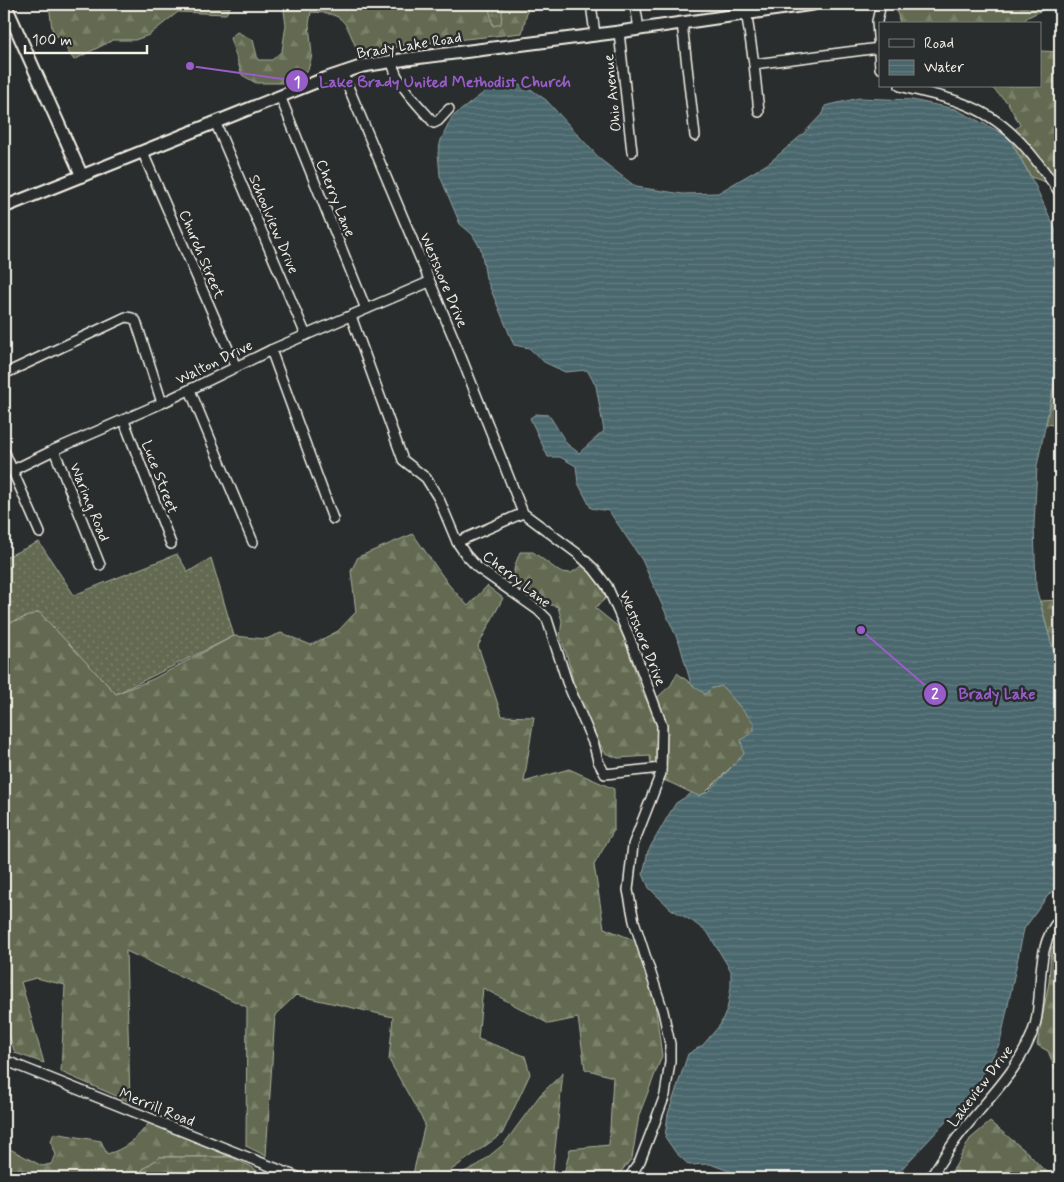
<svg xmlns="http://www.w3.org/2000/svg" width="1064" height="1182" viewBox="0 0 1064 1182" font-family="Mynerve,sans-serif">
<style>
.grass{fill:url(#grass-dots);stroke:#acae9c}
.forest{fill:url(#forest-firs);stroke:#acae9c}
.wetland{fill:url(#wetland-marsh);stroke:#acae9c}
.water{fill:url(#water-rules);stroke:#8e9e9e}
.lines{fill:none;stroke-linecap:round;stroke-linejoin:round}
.minor-casing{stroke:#f4f1e8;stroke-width:12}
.tertiary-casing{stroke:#f4f1e8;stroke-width:15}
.minor{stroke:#2a2d2e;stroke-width:9}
.tertiary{stroke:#2a2d2e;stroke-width:11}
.labels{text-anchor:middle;stroke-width:5;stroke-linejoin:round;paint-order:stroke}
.street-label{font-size:15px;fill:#f4f1e8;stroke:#2a2d2e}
.leader{fill:none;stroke:#995dc9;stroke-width:2}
.callout-dot{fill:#995dc9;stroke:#2a2d2e;stroke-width:2}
.mark-label{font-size:15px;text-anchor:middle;font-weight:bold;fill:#fff}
.callout-label{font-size:16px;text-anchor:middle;font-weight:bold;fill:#995dc9;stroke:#2a2d2e;stroke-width:5;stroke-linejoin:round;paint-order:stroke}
</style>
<defs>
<pattern id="grass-dots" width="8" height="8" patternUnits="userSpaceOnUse" patternTransform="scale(1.25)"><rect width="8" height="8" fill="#636b51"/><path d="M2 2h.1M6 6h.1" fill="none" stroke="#7a816a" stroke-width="1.8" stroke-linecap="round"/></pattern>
<pattern id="forest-firs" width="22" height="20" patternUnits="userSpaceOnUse" patternTransform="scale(1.25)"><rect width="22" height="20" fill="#636b51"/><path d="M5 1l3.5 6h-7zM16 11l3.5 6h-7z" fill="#7a816a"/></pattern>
<pattern id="wetland-marsh" width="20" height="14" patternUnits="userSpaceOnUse" patternTransform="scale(1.25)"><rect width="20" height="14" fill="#636b51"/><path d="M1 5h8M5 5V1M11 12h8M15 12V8" fill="none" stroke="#7a816a"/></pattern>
<pattern id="water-rules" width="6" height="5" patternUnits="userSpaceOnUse" patternTransform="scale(1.25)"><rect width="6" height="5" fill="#4a676d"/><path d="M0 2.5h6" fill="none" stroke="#657d82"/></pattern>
</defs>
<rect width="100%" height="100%" fill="#2a2d2e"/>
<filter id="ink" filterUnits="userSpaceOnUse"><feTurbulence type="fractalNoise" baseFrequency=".02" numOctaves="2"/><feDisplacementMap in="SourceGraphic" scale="10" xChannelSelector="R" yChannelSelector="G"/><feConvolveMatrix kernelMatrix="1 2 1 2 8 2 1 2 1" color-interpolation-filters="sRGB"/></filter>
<g filter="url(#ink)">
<path class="grass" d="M39 542 74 595 177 554 188 572 211 558 234 636 116 694 39 613 4 625V558Z"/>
<g class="forest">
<path d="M49 4H232L226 14 178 12 149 35 135 40H113L74 60 52 29Z"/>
<path d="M283 4H529L522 33 437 42 358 52C345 23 347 13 311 12L309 24 312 55 308 70 283 83H256L242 75 230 38 237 32 253 40 258 60H272L282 51 286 25Z"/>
<path d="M898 4H1055L1028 17 1020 24H900L896 7Z"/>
<path d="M1040 51 1060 52V187L1031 177 1008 136 1020 125 1008 103 990 86H1040Z"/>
<path d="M1056 375 1060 376V426L1046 424Z"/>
<path d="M413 534 449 585 468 606 487 586 503 598 478 646 502 716 534 717 524 782 569 769 614 789V830L594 865 604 928 639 942 653 988 662 1056 639 1115 632 1158 616 1178H563L570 1149 609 1145 613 1077 585 1069 578 1018 549 1024 483 988 478 1039 525 1056 530 1074 502 1134 443 1176 442 1178H412L425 1124 389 1060 393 1017 296 995 275 1015 266 1156 246 1146 247 1007 126 951 130 1102 61 1072 65 985 36 978 21 982 44 1063 15 1053 4 1020V625L39 612 116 694 153 679 234 636 266 639 281 633 311 645 338 631 356 612 351 571 358 557Z"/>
<path d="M520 552H533L560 572 571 573 584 565 600 586 606 598 595 608 621 629 641 689 649 705 671 685 677 673 705 694 712 688 722 686 754 723V731L746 738 744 754 705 793 698 796 671 783 652 776 650 756 618 758 605 753 586 720 575 690 567 656 560 636 562 621 558 607C539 601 517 594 514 571 514 566 518 558 520 552Z"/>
<path d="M1060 600V663L1053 650 1040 601Z"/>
<path d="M1059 942H1060V1076L1056 1071 1048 1051 1037 1045 1049 982 1051 948Z"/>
<path d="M563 1073 552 1178H456L460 1174 478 1165 504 1144 540 1095Z"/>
<path d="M990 1122 1028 1153 1042 1168 1056 1178H946L955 1167 970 1139Z"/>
<path d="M149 1123 231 1157H160L143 1169 137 1178H4V1141L10 1149 42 1166 51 1164 56 1155 51 1141 54 1133 101 1141 107 1154C126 1149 137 1138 149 1123Z"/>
</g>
<g class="wetland">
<path d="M488 4H503L501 24 493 26Z"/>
<path d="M160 1157H231L252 1167 267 1178H137L143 1169Z"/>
</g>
<path class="water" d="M495 84 525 85 546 100 601 160 636 187 683 194 718 193 769 163 803 134 824 112 825 106 859 98 912 100 955 109 1008 136 1035 185 1060 240V355L1037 466 1034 525 1036 588 1053 650 1060 663V884L1049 894 1024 929 1000 1043 972 1094 893 1178H748L710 1164 689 1165 676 1153 665 1137 668 1114 688 1054 703 1045 720 1025 727 1010 731 987V971L708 933 692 921 671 909 649 888 643 874 648 851 668 816 676 803 692 793 699 796 708 792 744 754 741 740 754 731V723L722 686 712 688 705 694 691 684 680 645 642 560 609 511 591 508 578 483 576 466 560 457H548L530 418 536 414 549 415 567 444 579 453 604 431 596 386 587 370 565 372 544 362 529 348 514 345 486 278 481 249 472 234 460 224 440 176 438 153 441 140 452 117Z"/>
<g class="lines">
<defs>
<g id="minor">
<path d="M591 4 595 34"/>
<path d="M635 4 639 29"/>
<path d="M745 4 754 64 759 112"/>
<path d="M682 23 695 136"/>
<path d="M619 32 632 152"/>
<path d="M392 61C396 85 419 105 434 123L438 121 449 109"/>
<path d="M754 64 879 48"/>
<path d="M880 68 877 21 881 4"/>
<path d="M342 72 454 339 523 513 578 554 594 569 607 586 629 636 662 725 661 773 633 845 628 890 634 921 663 1011 670 1044V1062L665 1095 655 1122 640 1161 629 1178"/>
<path d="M900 86C920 92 940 95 959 102 1008 119 1032 153 1060 193"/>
<path d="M280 96 366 309"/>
<path d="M216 124 306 335"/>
<path d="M143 153 236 367"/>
<path d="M351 316 403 460 426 478 439 499 457 542 466 555 478 568 538 610 547 619 567 682 594 745 598 761 605 774 661 768"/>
<path d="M271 350 333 519"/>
<path d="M4 374 126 317 132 318 136 321 162 403"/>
<path d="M190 390 253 542"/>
<path d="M124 421 171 544"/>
<path d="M54 450 100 565"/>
<path d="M4 451 40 533"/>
<path d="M13 470 54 450 162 403 271 350 429 282"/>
<path d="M457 542 523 513"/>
<path d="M4 1060 300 1178"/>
<path d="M930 1178C940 1163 949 1148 960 1134 987 1099 1022 1068 1035 1025 1044 991 1034 946 1060 919"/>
</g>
<g id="tertiary">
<path d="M5 4 82 176"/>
<path d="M4 207 321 80 363 66 407 59 619 32 813 4"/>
</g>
</defs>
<use href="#minor" class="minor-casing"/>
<use href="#tertiary" class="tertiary-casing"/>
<use href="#minor" class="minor"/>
<use href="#tertiary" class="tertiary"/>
</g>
</g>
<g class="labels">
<g class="street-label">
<text transform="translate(409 45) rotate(-9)" y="5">Brady Lake Road</text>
<text transform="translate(612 93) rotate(-96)" y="5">Ohio Avenue</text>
<text transform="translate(336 198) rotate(68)" y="5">Cherry Lane</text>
<text transform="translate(274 224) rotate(67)" y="5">Schoolview Drive</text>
<text transform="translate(202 254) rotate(67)" y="5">Church Street</text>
<text transform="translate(444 280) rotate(67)" y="5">Westshore Drive</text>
<text transform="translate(214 362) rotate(-26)" y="5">Walton Drive</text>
<text transform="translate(160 477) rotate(69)" y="5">Luce Street</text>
<text transform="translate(90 502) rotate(68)" y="5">Waring Road</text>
<text transform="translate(517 579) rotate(38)" y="5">Cherry Lane</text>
<text transform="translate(643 638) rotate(68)" y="5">Westshore Drive</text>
<text transform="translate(980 1086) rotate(-53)" y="5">Lakeview Drive</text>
<text transform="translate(157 1107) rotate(22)" y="5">Merrill Road</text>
</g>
</g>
<path class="leader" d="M190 66L297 81M861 630L935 694"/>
<g class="callout-dot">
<circle cx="190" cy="66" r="5"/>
<circle cx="861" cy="630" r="5"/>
<circle cx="297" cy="81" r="12"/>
<circle cx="935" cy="694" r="12"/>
</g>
<g class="mark-label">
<text x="297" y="87">1</text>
<text x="935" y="699">2</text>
</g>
<g class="callout-label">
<text x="445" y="87">Lake Brady United Methodist Church</text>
<text x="997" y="699">Brady Lake</text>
</g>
<rect width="1064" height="1182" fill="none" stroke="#2a2d2e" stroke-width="20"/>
<rect x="10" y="10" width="1044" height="1162" fill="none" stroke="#f4f1e8" stroke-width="2" filter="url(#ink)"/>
<rect x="879" y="22" width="162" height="65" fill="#2a2d2e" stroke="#7b7b78"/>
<rect x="889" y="39" width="25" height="8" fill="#2a2d2e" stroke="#7b7b78"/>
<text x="924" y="48" font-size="15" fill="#f4f1e8">Road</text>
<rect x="889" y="60" width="25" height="15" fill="url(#water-rules)" stroke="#7b7b78"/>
<text x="924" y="72" font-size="15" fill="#f4f1e8">Water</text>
<path d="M25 45v8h122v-8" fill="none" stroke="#f4f1e8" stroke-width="2.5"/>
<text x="32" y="45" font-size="15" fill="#f4f1e8" stroke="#2a2d2e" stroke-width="4" paint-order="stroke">100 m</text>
</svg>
